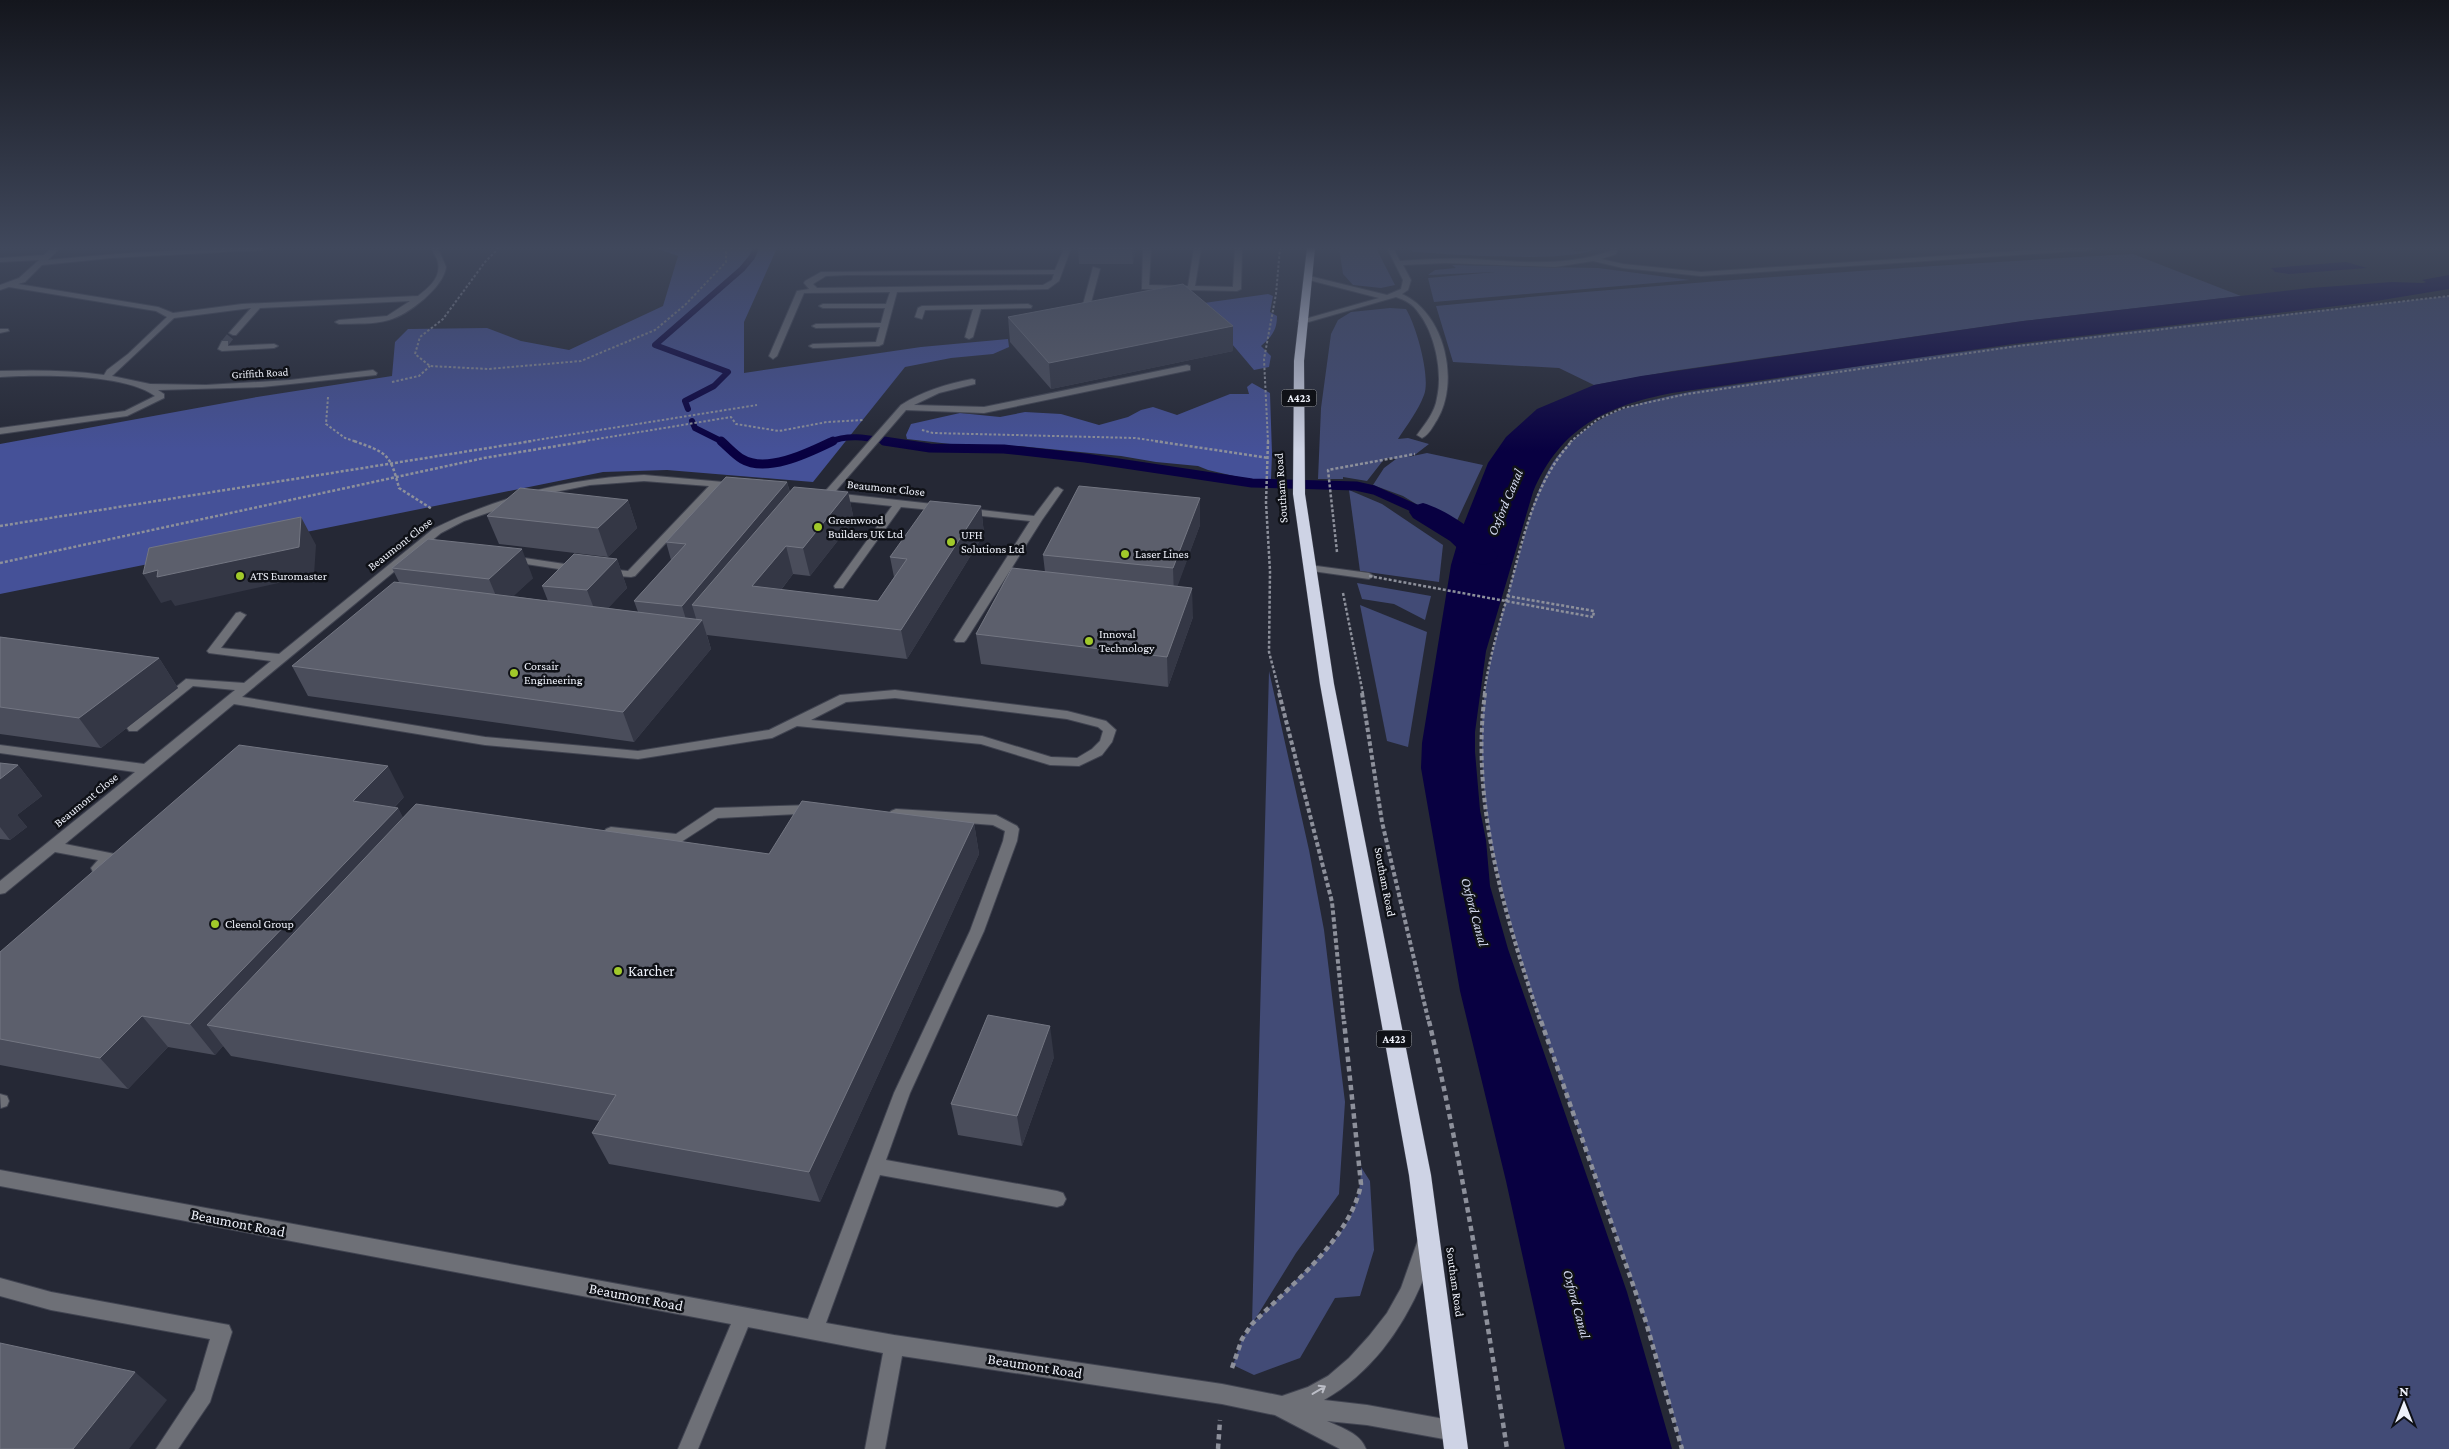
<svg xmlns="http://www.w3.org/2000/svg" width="2449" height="1449" viewBox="0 0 2449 1449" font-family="'Crimson Pro',serif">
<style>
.green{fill:#424b76}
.forest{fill:#455198}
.water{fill:#080041}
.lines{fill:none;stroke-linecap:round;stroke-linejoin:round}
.stream-far1{stroke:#080041;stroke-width:6}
.stream{stroke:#080041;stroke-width:9}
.canal{fill:#080041;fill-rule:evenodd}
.minor-tunnel{stroke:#434653;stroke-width:8;stroke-dasharray:8 4.5;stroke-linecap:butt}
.minor-casing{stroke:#414451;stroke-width:2}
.highway-casing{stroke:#414451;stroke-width:1}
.path-far3{stroke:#8d909b;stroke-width:2;stroke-dasharray:2.5 2;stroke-linecap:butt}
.path-far2{stroke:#8d909b;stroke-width:2.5;stroke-dasharray:3 2;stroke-linecap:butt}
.path-far1{stroke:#8d909b;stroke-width:4;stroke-dasharray:4.5 2.5;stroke-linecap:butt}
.path{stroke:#8d909b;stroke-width:4.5;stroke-dasharray:5.5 4;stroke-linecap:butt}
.minor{fill:#6e7077;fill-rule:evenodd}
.highway{fill:#ced3e5;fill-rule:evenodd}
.path-bridge{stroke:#8d909b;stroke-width:2.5;stroke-dasharray:3 2;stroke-linecap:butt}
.wall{fill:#4a4d5b}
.shaded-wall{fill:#343745}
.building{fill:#5c5f6c;stroke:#737682}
.oneway{stroke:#bbbdc6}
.poi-dot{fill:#a1c92a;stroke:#0f1117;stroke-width:2}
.labels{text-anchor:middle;stroke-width:5;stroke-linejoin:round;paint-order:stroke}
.far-street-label{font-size:11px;fill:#eef1fa;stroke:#0f1117}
.shield{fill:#0f1117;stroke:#abaeb6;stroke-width:1}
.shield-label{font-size:11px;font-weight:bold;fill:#eef1fa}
.street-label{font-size:12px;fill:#eef1fa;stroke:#0f1117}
.poi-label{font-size:12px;fill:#eef1fa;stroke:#0f1117;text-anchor:start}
.water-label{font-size:14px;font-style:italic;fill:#d3d9ee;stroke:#0f1117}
.near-poi-label{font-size:15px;fill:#eef1fa;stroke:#0f1117;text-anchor:start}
.near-street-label{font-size:15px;fill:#eef1fa;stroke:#0f1117}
</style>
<rect width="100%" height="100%" fill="#252835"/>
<g class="green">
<path d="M1339 248H1376L1395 285 1381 288 1353 285 1343 274Z"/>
<path d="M1408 248H1572L1576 252 1589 250 1583 248H1596C1575 264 1447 254 1414 252Z"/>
<path d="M2133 254 2241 296 2023 321 1672 371 1594 385 1559 368 1453 362 1436 306C1668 283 1900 267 2133 254Z"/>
<path d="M1452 265 1598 268 1690 280 1434 302 1428 278 1495 272 1428 275 1435 270 1456 268Z"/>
<path d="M2449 296V1449H1682C1637 1258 1549 1080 1502 889 1489 840 1481 786 1482 734 1482 676 1501 617 1517 562 1526 531 1533 497 1549 469 1559 451 1573 439 1589 427 1633 394 1723 388 1777 379 2000 343 2225 321 2449 296Z"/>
<path d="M1390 308 1406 309C1416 325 1431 377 1424 395 1418 411 1407 425 1398 439L1408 438 1429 444 1416 454 1408 457 1427 453 1483 465 1454 527 1403 496 1373 485 1384 468 1396 459 1385 458 1367 481 1343 477V479H1318L1321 408 1331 334 1338 320 1351 312Z"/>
<path d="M1349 490 1382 504 1443 545 1439 582 1360 571Z"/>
<path d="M1357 583 1431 596 1425 620 1394 604 1362 599Z"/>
<path d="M1360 605 1427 632 1408 747 1387 741Z"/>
<path d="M1269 671 1309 850 1324 930 1345 1102 1339 1194 1296 1253 1254 1321C1268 1310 1282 1294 1295 1281 1331 1245 1361 1222 1361 1167L1370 1181 1374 1250 1360 1296 1335 1298 1300 1358 1254 1375 1233 1365 1242 1339 1252 1324Z"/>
</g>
<g class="forest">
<path d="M656 248H777L744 322V373L921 347 1008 339 1009 347 993 354 951 358 905 367 813 482 667 470 603 472 0 594V444L257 397 392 376 395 342 408 329 487 328 521 341 569 350 663 306 678 256Z"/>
<path d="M1268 294 1273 296 1270 312 1277 316C1277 331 1271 337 1261 346L1271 356 1269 367 1254 370 1232 344 1204 303Z"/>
<path d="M1252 383 1270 393 1272 454 1271 479H1247L1208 470 1198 466 1156 462 1121 456 1019 446 959 445 907 439 906 435 911 424 960 413 1000 417 1025 412 1061 414 1099 425 1128 417 1141 410 1153 407 1177 415 1230 394H1249L1247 387Z"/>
</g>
<g class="water">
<path d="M2346 262 2367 268 2289 274 2275 272 2271 268Z"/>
<path d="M2449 275V289L2370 302 2013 344 1672 393C1606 406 1561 427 1533 492L1486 651 1475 732V752L1480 810 1486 840 1490 886 1508 949 1627 1292 1672 1449H1565L1506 1181 1460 991 1421 768 1422 743 1451 565 1461 531 1488 463 1506 437 1537 409 1594 385 1641 376 2023 321 2310 288 2392 282 2423 283 2426 282 2422 280Z"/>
</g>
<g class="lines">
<g class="stream-far1">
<path d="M688 409 685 401 714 386 728 372 655 345 742 269 752 257 756 248"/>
<path d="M692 421 695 428 723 442"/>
<path d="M830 442C850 433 872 439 892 442"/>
</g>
<g class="stream">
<path d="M721 441C728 447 735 455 742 459 767 474 810 452 833 441"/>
<path d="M884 441 930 448 1004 449 1085 458 1252 483 1356 486 1374 490 1423 512"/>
</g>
<path class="canal" d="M1423 503C1447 510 1484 535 1498 556L1494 562 1483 565 1472 562 1450 541 1413 518 1409 512 1413 506Z"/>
<path class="minor-tunnel" d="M225 343 233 333"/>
<defs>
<g id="minor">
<path d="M52 248H60L48 260C120 253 193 248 266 248L263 250 111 258 42 265 25 282 18 284 158 307 173 313 242 304 418 296C430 287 443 276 437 259 435 255 433 253 432 248H438L446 267C444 287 408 315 389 320 373 325 356 323 339 324L335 322 339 320 387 316 410 301 260 308 236 335H233L229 333 251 308 174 318 112 376 150 384 206 385 290 380 373 370 377 373 376 375 262 387 158 390 164 394V398L127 416 0 434V428L125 411 155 396C123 373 39 375 0 377V371C35 370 69 370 104 375L107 370 128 354 167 317 156 311 9 287 0 290V285L19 278 39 260 0 262V258L44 255Z"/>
<path d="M1064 248H1071L1059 281 1048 289 897 292 883 344 879 346 813 348 809 346 813 344 876 342 880 327 816 328 812 326 816 324 881 323 885 308H823L819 306 823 304H886L890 292 804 293 777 356 773 359 769 356 797 291 809 289 804 283 805 281 821 272 1055 270ZM1054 274 1052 280 1043 285 817 288 813 284 826 276 847 275Z"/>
<path d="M1143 248H1151L1149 285 1188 286 1194 248H1201L1195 286 1233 287 1235 248H1242L1241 289 1237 291 1142 289Z"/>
<path d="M1387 248H1393L1400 261C1425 259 1449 258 1473 259 1520 262 1565 267 1610 251L1612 248H1618L1616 254 1601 259 1623 264 1701 272 2062 248H2095L2091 250 1701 276 1623 268 1593 261 1555 267 1445 263 1403 265 1411 280 1408 290 1402 294C1445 313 1460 382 1437 420 1433 426 1429 435 1422 438L1417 435C1425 424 1435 412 1437 398 1443 372 1435 333 1418 312 1413 304 1405 300 1396 297L1305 323 1298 321 1379 298 1305 279V275L1387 295 1401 289 1403 280Z"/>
<path d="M1093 267 1100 269 1088 314 1084 316H1076V312H1081Z"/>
<path d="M1028 304 1032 306 1031 308 981 309 973 337 969 339 965 337 973 309 925 310 922 319 915 317 918 308 922 306Z"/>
<path d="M0 329H8L9 331 0 333Z"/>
<path d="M222 341H228V346L274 344 278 346 274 348 222 351 218 349Z"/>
<path d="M1187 365 1190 366V370L984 413 906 410 834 493 942 505 947 508 942 511 901 507 843 588H835L834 586 892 506 826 499 821 496 901 405C923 391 946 384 972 379L975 380V384L939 393 914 405 984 407Z"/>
<path d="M644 475 735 483 740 486 735 489 718 487 635 576 631 577 605 575 600 572 605 569 628 571 709 486 644 481 590 485 540 495 464 521 441 533 242 697 485 737 638 751 769 730 840 695 895 690 1067 711 1106 721 1116 730 1112 742 1102 755 1079 766 1050 765 981 744 797 726 772 738 638 759 485 745 234 704 65 844 115 854 117 858 103 872H93L91 868 98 860 55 852 5 893 0 894V881L135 772 0 753V745L144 764 235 690 193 686 137 731H129L127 728 129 725 186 679 244 683 271 661 209 653 207 651 236 613 240 612 246 615 221 648 279 654 433 529C500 496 569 478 644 475ZM895 698 1067 719 1098 727 1103 731 1100 741 1092 749 1077 758 1051 757 982 736 811 720 846 702Z"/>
<path d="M1058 487 1063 490 1042 520 966 640 964 642H956L954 640 1030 521 964 514 959 511 964 508 1034 516 1055 488Z"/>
<path d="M511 556 578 566 583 569 578 572 507 561 506 559Z"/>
<path d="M1309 565 1369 573 1374 576 1369 579 1305 570 1304 568 1305 566Z"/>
<path d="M813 805 818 807 820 810 818 813 718 818 678 844 611 837 606 835 604 832 606 829 611 827 676 834 715 808Z"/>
<path d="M896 809 996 815 1017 826 1019 829 1017 841 984 931 910 1093 886 1160 1057 1191 1063 1193 1066 1199 1063 1205 1057 1207 880 1175 826 1323 894 1335 1222 1384 1282 1396 1308 1387 1328 1376 1349 1358 1369 1336 1387 1313 1401 1288 1418 1240 1424 1237 1430 1240C1436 1252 1428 1269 1423 1280 1402 1330 1371 1373 1324 1400L1367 1405 1455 1421 1462 1424 1465 1431 1462 1438 1455 1441 1367 1425 1327 1421C1342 1428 1360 1433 1366 1449H1340L1275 1415 1222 1404 902 1356 885 1449H865L883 1353 748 1327 698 1449H678L731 1324 0 1186V1170L808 1319 894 1093 970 931 1003 841 1005 831 993 825 891 817 889 814 891 811Z"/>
<path d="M0 1094 7 1096 9 1101 7 1106 1 1108Z"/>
<path d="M0 1278 51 1292 229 1325 232 1332 210 1402 178 1449H156L195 1390 210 1339 51 1310 0 1296Z"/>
</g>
<path id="highway" d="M1307 248H1315L1304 361 1305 494 1334 684 1431 1175 1468 1449H1444L1409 1175 1320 684 1293 494 1294 361Z"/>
</defs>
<use href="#minor" class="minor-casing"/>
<use href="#highway" class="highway-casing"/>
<g class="path-far3">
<path d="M499 248 485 262 443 319 420 337 415 354 430 366 488 369 581 361 655 330 685 305 726 262V248"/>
<path d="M392 382 419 376 430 366"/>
<path d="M328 397 326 424 345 438 357 442"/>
<path d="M922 430 933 433 1135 438 1163 442"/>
<path d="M524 442 757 405"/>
<path d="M579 442 731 417 736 424 779 431 827 422 864 420"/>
<path d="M1268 442 1264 359 1276 294 1280 248"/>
<path d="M1570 442 1598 419 1623 408 1687 394 2018 346 2449 296"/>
</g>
<g class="path-far2">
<path d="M354 441C387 453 390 453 399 488L432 509"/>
<path d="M1155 441 1269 458"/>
<path d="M1268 441 1266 503 1270 571 1269 652 1280 694"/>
<path d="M0 526 532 441"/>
<path d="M1337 552 1328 470 1415 454"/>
<path d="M0 563 484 458 587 441"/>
<path d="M1343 593 1363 694"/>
<path d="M1507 596 1594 611 1593 617"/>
<path d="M1484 694C1489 659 1499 625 1509 591 1523 539 1534 482 1572 441"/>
</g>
<g class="path-far1">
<path d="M1279 693 1332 902 1344 1023"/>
<path d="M1362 693 1382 822 1429 1023"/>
<path d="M1485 693C1470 804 1506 919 1541 1023"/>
</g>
<g class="path">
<path d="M1429 1021C1462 1163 1485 1306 1507 1449"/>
<path d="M1541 1021 1646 1322 1682 1449"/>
<path d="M1232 1368 1242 1339 1252 1324C1290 1286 1351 1238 1361 1184L1344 1021"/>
<path d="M1218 1449 1220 1420"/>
</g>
<use href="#minor" class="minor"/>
<use href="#highway" class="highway"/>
<path class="path-bridge" d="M1369 576 1593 617"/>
</g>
<g class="wall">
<path d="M1078 248H1136L1133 264H1079Z"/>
<path d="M1008 317 1233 326V351L1051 389 1010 342Z"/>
<path d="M787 482 790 492H848L854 520 810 576 793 574 781 590 878 601 894 577 890 557 981 506 984 534 907 659 707 635 711 649 634 742 308 696 292 666 399 582 392 568 533 578 513 596 548 601 542 586 617 559 627 588 608 608 638 612 634 601 671 560 666 542Z"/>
<path d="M628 500 637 528 608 557 499 544 487 516Z"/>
<path d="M1200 525 1177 586 1193 617 1168 687 981 664 976 634 1045 572 1043 555Z"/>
<path d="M0 637 159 658 178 688 101 748 0 734Z"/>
<path d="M0 763 18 765 42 796 17 815 27 827 10 840 0 839Z"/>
<path d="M404 797 394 808H398L403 818 769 854 974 823 979 854 820 1202 609 1164 592 1133 600 1121 231 1056 223 1046 215 1055 168 1047 128 1089 0 1065V952Z"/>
<path d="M1054 1057 1022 1146 958 1135 951 1104Z"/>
</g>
<g class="shaded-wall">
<path d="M1132 248H1136L1133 264 1132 249Z"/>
<path d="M1233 326V351L1051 389 1049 363Z"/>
<path d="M787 482 794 510 692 605 698 625 702 620 711 649 634 742 623 712 690 633 682 606Z"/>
<path d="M848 492 854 520 810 576 803 548Z"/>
<path d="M1200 498V525L1174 596 1173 568Z"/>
<path d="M628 500 637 528 608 557 598 528Z"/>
<path d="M981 506 984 534 907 659 901 630Z"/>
<path d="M301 517 316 545 314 575 175 606 171 600 161 603 143 574Z"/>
<path d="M786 546 793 574 762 614 752 586Z"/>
<path d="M522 549 533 578 501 608 489 579Z"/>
<path d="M617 559 627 588 598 619 587 590Z"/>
<path d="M1192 588 1193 617 1168 687 1167 657Z"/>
<path d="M159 658 178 688 101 748 79 718Z"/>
<path d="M18 765 42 796 17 815 27 827 10 840 0 827V779Z"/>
<path d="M388 766 404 797 370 832 353 801Z"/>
<path d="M398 808 414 839 207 1025 223 1046 215 1055 190 1024Z"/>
<path d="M974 823 979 854 820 1202 809 1172Z"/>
<path d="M142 1016 168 1047 128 1089 100 1058Z"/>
<path d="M1050 1026 1054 1057 1022 1146 1017 1116Z"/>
<path d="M135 1372 167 1400 129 1449H73Z"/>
</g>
<g class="building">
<path d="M1078 248H1132V249Z"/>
<path d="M1183 284 1233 326 1049 363 1008 317Z"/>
<path d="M726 477 787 482 682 606 634 601 686 544 666 542Z"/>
<path d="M1079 486 1200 498 1173 568 1043 555Z"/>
<path d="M794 487 848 492 803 548 786 546 752 586 878 601 907 559 890 557 930 501 981 506 901 630 692 605Z"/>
<path d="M520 488 628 500 598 528 487 516Z"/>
<path d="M301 517 299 547 157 577 158 570 143 574 149 548Z"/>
<path d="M428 539 522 549 489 579 392 568Z"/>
<path d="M574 554 617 559 587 590 542 586Z"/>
<path d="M1012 568 1192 588 1167 657 976 634Z"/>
<path d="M394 582 702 620 623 712 292 666Z"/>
<path d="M0 637 159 658 79 718 0 707Z"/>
<path d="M239 745 388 766 353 801 398 808 190 1024 142 1016 100 1058 0 1039V952Z"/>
<path d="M0 763 18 765 0 779Z"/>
<path d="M802 801 974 823 809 1172 592 1133 616 1095 207 1025 416 804 769 854Z"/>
<path d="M988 1015 1050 1026 1017 1116 951 1104Z"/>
<path d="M0 1343 135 1372 73 1449H0Z"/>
</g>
<defs><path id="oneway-shaft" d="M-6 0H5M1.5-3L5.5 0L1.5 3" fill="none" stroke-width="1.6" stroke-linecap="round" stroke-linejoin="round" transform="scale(1.25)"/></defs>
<use class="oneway" href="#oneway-shaft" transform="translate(1319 1390) rotate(-31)"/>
<linearGradient id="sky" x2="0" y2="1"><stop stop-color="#14161d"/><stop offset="0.55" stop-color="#40485c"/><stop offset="1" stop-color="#40485c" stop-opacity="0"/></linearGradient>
<rect width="2449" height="451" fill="url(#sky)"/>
<g class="poi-dot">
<circle cx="818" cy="527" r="5"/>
<circle cx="951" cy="542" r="5"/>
<circle cx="1125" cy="554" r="5"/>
<circle cx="240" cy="576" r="5"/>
<circle cx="1089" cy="641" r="5"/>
<circle cx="514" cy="673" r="5"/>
<circle cx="215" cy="924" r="5"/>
<circle cx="618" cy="971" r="5"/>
</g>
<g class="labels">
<g class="far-street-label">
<text transform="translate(260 373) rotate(-3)" y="4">Griffith Road</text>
</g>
<g class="shield">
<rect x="1281.5" y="389.5" width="35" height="17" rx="4"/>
<rect x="1376.5" y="1030.5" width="35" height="17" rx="4"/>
</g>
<g class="shield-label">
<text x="1299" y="402">A423</text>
<text x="1394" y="1043">A423</text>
</g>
<g class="street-label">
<text transform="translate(886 488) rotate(6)" y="4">Beaumont Close</text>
<text transform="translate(1281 488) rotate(-94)" y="4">Southam Road</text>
<text transform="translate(400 544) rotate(-38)" y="4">Beaumont Close</text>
<text transform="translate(86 800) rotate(-39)" y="4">Beaumont Close</text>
<text transform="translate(1385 882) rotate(79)" y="4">Southam Road</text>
<text transform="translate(1455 1282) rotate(82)" y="4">Southam Road</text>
</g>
<g class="poi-label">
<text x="828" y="524">Greenwood<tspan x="828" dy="14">Builders UK Ltd</tspan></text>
<text x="961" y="539">UFH<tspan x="961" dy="14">Solutions Ltd</tspan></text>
<text x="1135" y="558">Laser Lines</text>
<text x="250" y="580">ATS Euromaster</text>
<text x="1099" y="638">Innoval<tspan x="1099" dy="14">Technology</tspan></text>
<text x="524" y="670">Corsair<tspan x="524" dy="14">Engineering</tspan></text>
<text x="225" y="928">Cleenol Group</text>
</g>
<g class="water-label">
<text transform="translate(1505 502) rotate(-67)" y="5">Oxford Canal</text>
<text transform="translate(1475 912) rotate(75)" y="5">Oxford Canal</text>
<text transform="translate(1577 1304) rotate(75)" y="5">Oxford Canal</text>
</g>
<g class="near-poi-label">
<text x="628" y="976">Karcher</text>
</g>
<g class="near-street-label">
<text transform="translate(238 1223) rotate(11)" y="5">Beaumont Road</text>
<text transform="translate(636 1297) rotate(11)" y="5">Beaumont Road</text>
<text transform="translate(1035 1366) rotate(9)" y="5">Beaumont Road</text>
</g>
</g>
<g transform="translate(2404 1404)" stroke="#0f1117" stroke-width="4" paint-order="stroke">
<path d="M0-4L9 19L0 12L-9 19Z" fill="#eef1fa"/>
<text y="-8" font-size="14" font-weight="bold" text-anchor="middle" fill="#eef1fa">N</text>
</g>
</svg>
